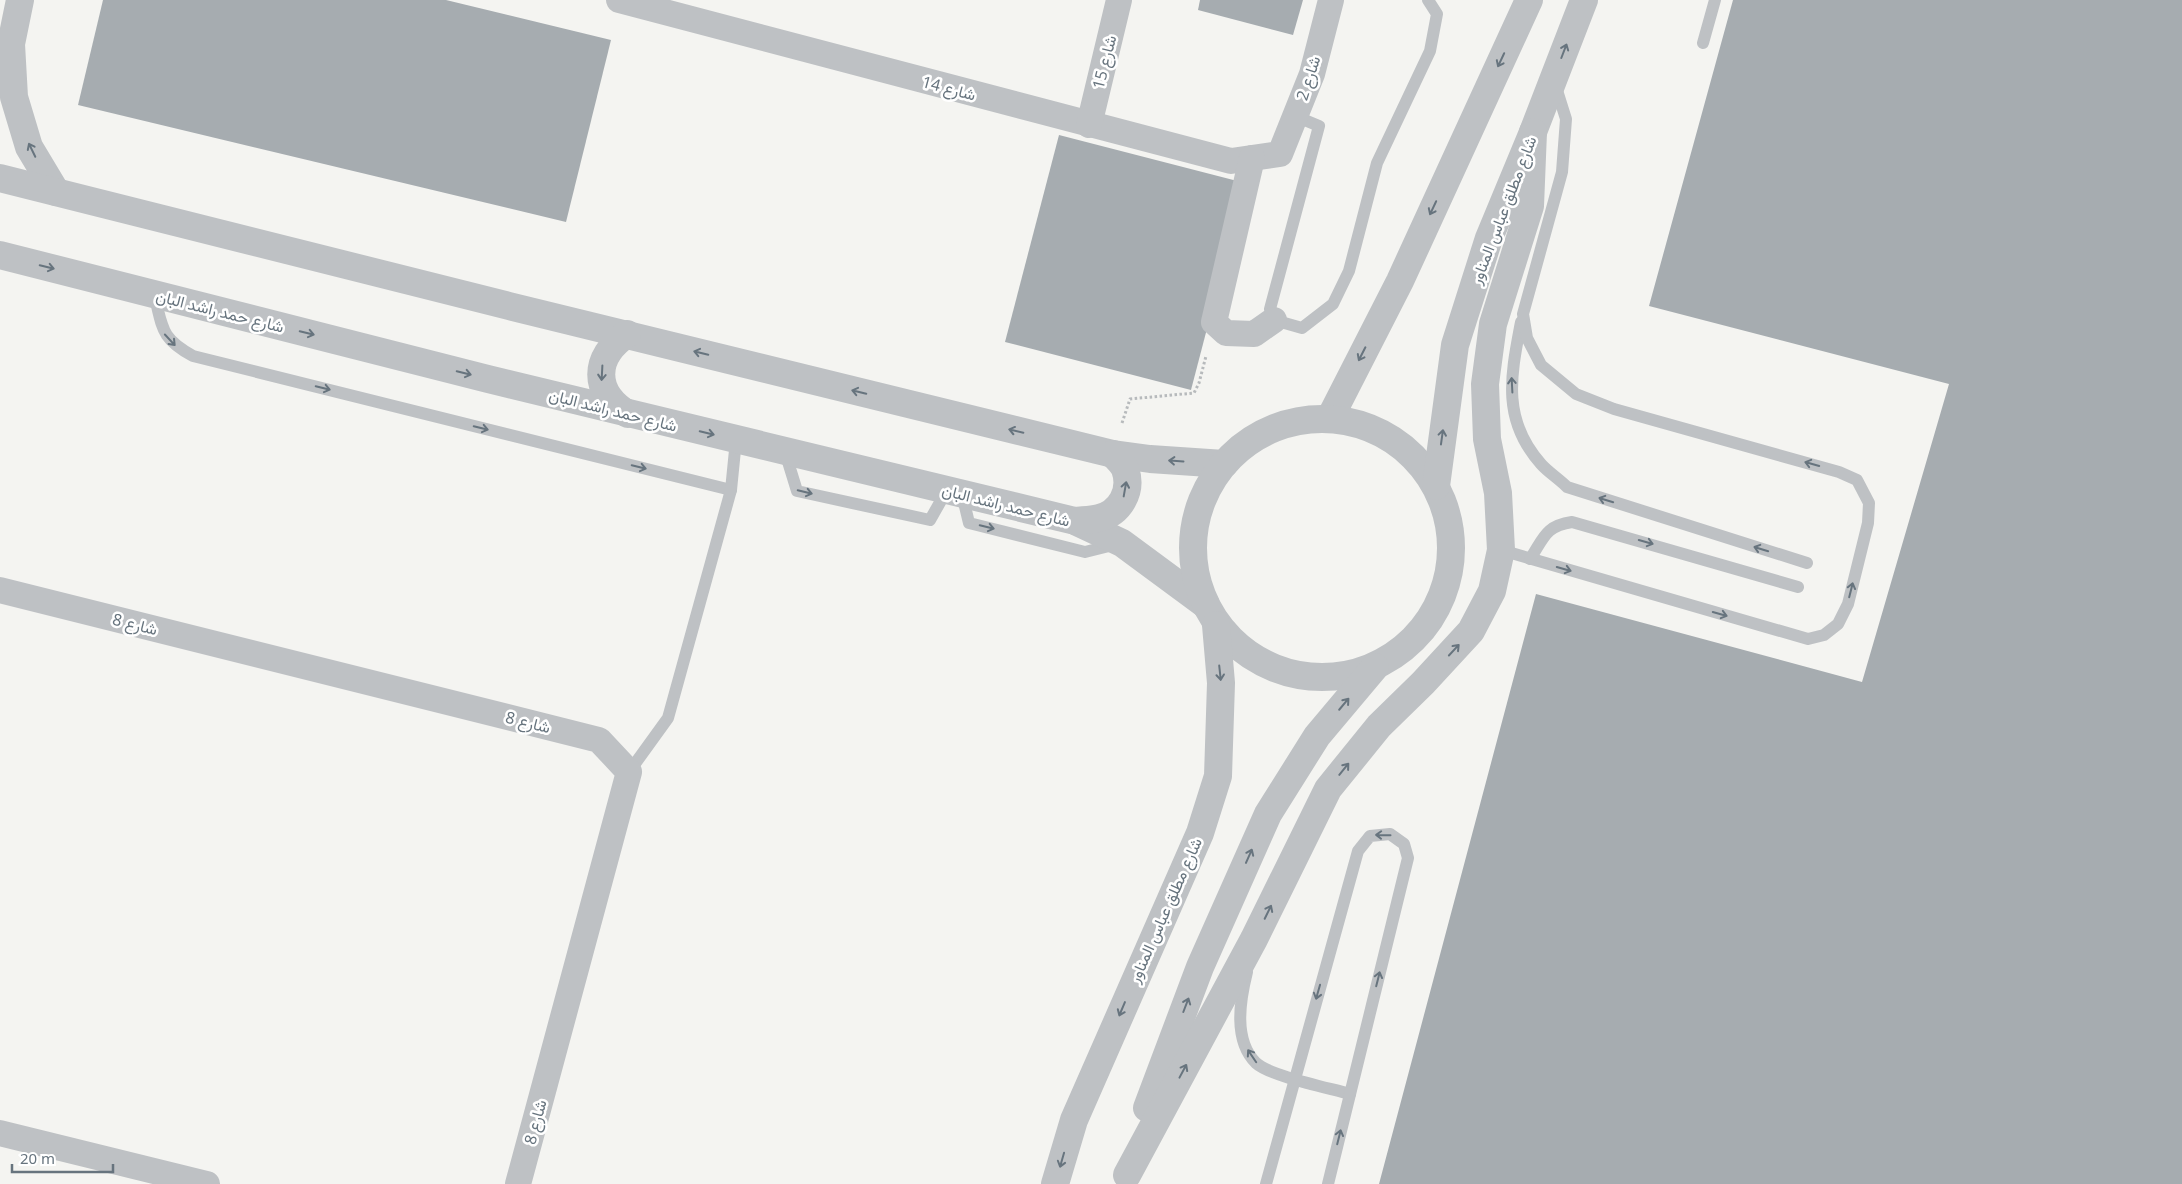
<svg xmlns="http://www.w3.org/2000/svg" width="2182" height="1184" viewBox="0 0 2182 1184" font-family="'Noto Sans',Vazirmatn,sans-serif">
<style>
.building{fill:#a6acb0}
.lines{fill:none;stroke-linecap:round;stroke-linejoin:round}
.path{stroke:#b7babc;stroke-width:3;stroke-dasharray:2.5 2.5;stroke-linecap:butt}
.service{stroke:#bec1c4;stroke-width:12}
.minor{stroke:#bec1c4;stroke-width:26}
.tertiary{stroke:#bec1c4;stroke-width:28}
.oneway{stroke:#67747e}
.labels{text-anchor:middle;stroke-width:5;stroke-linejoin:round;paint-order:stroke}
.street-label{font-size:16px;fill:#67747e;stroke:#fff}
</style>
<rect width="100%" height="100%" fill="#f4f4f1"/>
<g class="building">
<path d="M103 0H446L611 40 566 222 78 105Z"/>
<path d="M1200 0H1303L1293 35 1198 10Z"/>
<path d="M1733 0H2182V1184H1379L1536 594 1862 682 1949 384 1649 306Z"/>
<path d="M1059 135 1245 183 1191 390 1005 342Z"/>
</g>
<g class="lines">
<path class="path" d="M1122 423 1130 399 1194 393 1199 383 1206 356"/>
<g class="service">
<path d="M1703 43 1715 0"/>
<path d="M1295 116 1319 126 1270 309 1274 320 1302 328 1333 304 1349 271 1377 163 1430 51 1437 14 1428 0"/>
<path d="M154 294C163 328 160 338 193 356L731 490"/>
<path d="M1521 322C1511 375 1501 419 1541 464 1548 472 1559 479 1567 487L1807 563"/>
<path d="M785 452 797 491 930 520 947 490"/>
<path d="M962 494 969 523 1085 552 1117 544"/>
<path d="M1501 550 1808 639 1824 635 1838 624 1848 604 1868 523 1869 503 1857 480 1839 472 1614 409 1576 394 1541 365 1527 338 1523 314 1562 172 1566 119 1555 84"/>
<path d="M1530 559C1544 538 1545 526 1572 522L1798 587"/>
<path d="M629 772 668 718 731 490 736 440"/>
<path d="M1247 972C1240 1000 1233 1040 1256 1063 1270 1076 1329 1088 1350 1094"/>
<path d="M1266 1184 1358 851 1370 836 1390 834 1404 844 1408 858 1328 1184"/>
</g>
<g class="minor">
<path d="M619 0 1231 161 1280 154 1312 74 1331 0"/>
<path d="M1089 125 1119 0"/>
<path d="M1252 158 1214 322 1226 333 1254 334 1274 320"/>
<path d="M0 590 599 740 629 772 518 1184"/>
<path d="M0 1133 207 1184"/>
</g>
<g class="tertiary">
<path d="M20 0 11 44 14 97 29 147 56 192"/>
<path d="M0 178 509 306 1113 454 1150 459 1224 464"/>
<path d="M0 255 488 379 1075 521 1122 543 1206 605"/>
<path d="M627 334C593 357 592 392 628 414"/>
<path d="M1330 418 1400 281 1529 0"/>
<circle cx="1322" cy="548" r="129"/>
<path d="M1436 486 1455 345 1489 238 1533 132 1584 0"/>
<path d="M1075 521C1083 520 1091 520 1099 518 1120 513 1133 491 1125 469 1123 464 1117 458 1113 454"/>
<path d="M1147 1108 1200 967 1268 814 1317 736 1375 667"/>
<path d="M1127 1175 1254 939 1328 789 1379 726 1423 683 1471 631 1492 591 1501 550 1498 493 1487 439 1485 384 1493 324 1530 206 1533 132"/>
<path d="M1055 1184 1074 1120 1200 833 1218 776 1221 683 1216 625"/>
</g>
</g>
<defs><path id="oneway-shaft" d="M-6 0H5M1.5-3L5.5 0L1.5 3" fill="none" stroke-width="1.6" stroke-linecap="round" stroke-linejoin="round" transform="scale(1.25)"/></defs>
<g class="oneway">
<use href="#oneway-shaft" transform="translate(1564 51) rotate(-69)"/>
<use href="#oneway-shaft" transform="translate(1501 60) rotate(115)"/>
<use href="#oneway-shaft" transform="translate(32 150) rotate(-116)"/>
<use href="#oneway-shaft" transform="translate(1433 208) rotate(115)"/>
<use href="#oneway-shaft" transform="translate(47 267) rotate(14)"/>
<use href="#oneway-shaft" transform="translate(307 333) rotate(14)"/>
<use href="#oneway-shaft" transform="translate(170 340) rotate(47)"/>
<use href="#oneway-shaft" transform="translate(701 353) rotate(-166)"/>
<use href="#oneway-shaft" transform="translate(1362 354) rotate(117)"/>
<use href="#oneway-shaft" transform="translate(464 373) rotate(14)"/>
<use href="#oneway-shaft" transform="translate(602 373) rotate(93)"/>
<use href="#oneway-shaft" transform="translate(1512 385) rotate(-93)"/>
<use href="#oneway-shaft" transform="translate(323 388) rotate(14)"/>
<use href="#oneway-shaft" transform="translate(859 392) rotate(-166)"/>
<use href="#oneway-shaft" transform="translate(481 428) rotate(14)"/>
<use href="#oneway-shaft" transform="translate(1016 431) rotate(-167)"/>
<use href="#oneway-shaft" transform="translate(707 433) rotate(14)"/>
<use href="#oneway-shaft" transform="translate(1442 437) rotate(-82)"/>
<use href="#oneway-shaft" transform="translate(1176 461) rotate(-176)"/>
<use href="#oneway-shaft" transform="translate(1812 464) rotate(-164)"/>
<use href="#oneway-shaft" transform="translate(639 467) rotate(14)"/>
<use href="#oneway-shaft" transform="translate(1125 489) rotate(-80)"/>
<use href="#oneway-shaft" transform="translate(805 492) rotate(14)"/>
<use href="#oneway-shaft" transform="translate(1606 500) rotate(-163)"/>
<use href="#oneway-shaft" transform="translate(987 527) rotate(14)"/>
<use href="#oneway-shaft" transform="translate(1646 542) rotate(16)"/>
<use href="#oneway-shaft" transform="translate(1761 549) rotate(-163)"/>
<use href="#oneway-shaft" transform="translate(1564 569) rotate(16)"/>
<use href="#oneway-shaft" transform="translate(1851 590) rotate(-76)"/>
<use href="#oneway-shaft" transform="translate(1720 614) rotate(16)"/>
<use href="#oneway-shaft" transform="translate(1454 650) rotate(-47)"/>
<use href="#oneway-shaft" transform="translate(1220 673) rotate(84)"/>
<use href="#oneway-shaft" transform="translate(1344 704) rotate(-50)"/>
<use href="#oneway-shaft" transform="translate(1344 769) rotate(-51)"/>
<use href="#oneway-shaft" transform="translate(1383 835) rotate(-179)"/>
<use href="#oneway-shaft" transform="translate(1249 856) rotate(-66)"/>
<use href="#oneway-shaft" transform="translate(1268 912) rotate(-64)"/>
<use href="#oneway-shaft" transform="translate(1378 979) rotate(-76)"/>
<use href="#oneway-shaft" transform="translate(1318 992) rotate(106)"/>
<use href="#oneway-shaft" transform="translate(1186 1005) rotate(-69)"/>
<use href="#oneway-shaft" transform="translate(1122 1009) rotate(113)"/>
<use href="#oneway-shaft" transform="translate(1252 1056) rotate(-124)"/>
<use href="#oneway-shaft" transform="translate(1183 1071) rotate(-62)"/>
<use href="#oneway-shaft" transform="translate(1339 1137) rotate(-76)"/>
<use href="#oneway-shaft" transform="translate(1062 1160) rotate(106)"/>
</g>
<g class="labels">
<g class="street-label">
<text transform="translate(1104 62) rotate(-76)" y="6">شارع 15</text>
<text transform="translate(1308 78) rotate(-72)" y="6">شارع 2</text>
<text transform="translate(949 88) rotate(15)" y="6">شارع 14</text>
<text transform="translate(1503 210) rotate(-69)" y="6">شارع مطلق عباس المناور</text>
<text transform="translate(220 311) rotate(14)" y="6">شارع حمد راشد البان</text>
<text transform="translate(613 410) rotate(14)" y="6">شارع حمد راشد البان</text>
<text transform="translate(1006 505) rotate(14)" y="6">شارع حمد راشد البان</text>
<text transform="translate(135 624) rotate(14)" y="6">شارع 8</text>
<text transform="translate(528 722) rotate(14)" y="6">شارع 8</text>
<text transform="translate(1165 910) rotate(-66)" y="6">شارع مطلق عباس المناور</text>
<text transform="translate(535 1122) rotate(-75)" y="6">شارع 8</text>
</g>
</g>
<path d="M12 1164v8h101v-8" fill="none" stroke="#67747e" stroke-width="2.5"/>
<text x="20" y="1164" font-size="15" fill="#67747e" stroke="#ffffff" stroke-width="4" paint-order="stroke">20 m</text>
</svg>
